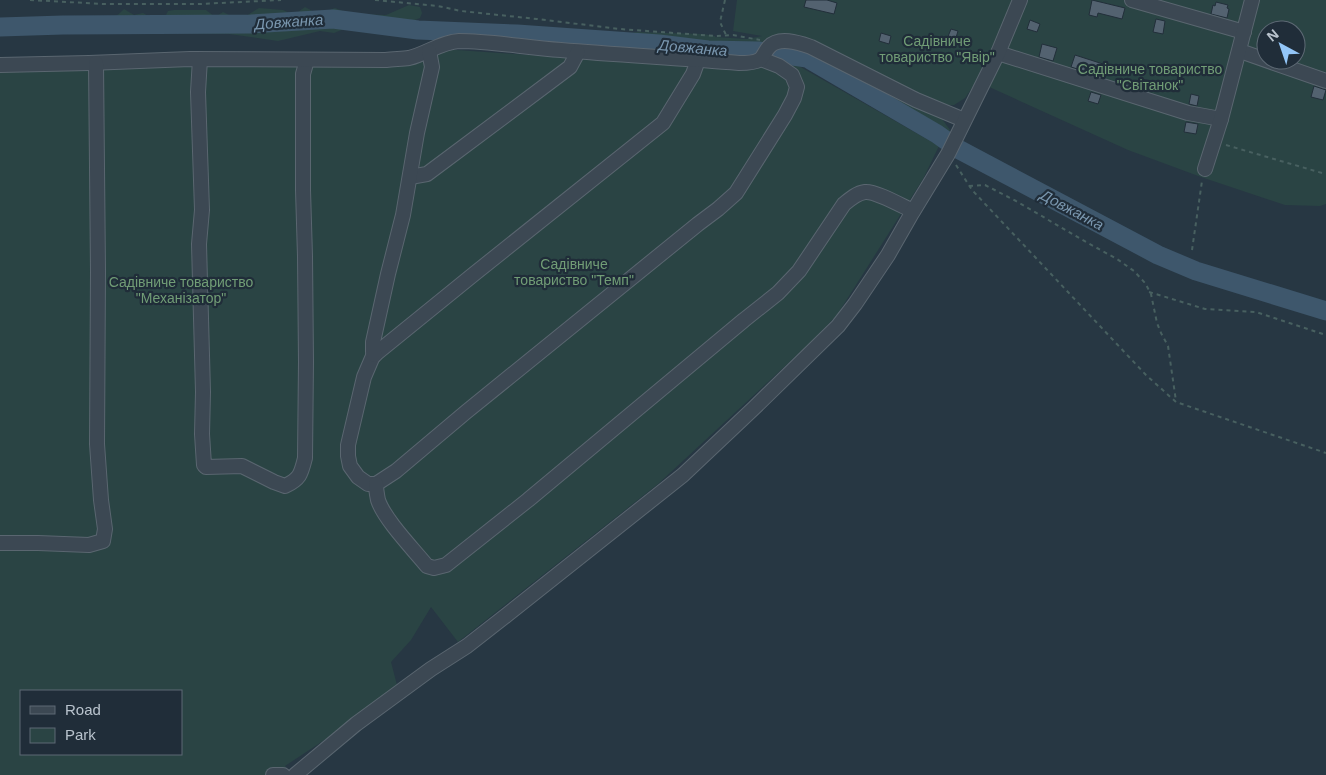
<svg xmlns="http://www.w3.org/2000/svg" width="1326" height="775" viewBox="0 0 1326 775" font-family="Helvetica,sans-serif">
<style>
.green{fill:#2a4444;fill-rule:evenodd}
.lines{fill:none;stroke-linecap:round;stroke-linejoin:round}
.river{stroke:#3e576c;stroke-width:19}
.building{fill:#536270;stroke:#222f3a}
.minor-casing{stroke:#5a6670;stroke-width:16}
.path{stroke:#486060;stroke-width:2;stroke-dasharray:4 4;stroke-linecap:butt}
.minor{stroke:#3c4853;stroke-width:14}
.labels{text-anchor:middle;stroke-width:4.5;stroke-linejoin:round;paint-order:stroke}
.park-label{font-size:14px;fill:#719d76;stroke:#202d39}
.water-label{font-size:15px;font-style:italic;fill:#7a97af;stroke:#202d39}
</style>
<rect width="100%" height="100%" fill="#273743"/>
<g class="green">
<path d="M737 0H1013L990 54 974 85 965 98 954 105 944 106 816 53 826 66 842 68 854 73 860 81 876 86 889 95 899 96 931 111 942 119 950 130 940 141 933 139 923 130 878 104 863 100 831 81 802 61H777L764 54 707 57 686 52 671 53 491 39 489 33 492 28H501L521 31H563L566 29 567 32 570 33 590 30 619 36 637 32 703 34 715 36V37L747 39 762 36 733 31Z"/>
<path d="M1024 0H1326V204L1320 206 1285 205 1201 177 1128 150 987 86ZM1266 30H1296V60H1266Z"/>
<path d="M409 5 420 7 422 13 420 18 408 23 401 29 374 30 349 27 334 33 320 31 278 41 229 34 157 33 139 26 127 32 103 29 88 33 83 29C91 17 99 21 112 18 116 17 121 12 124 9L134 15 143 13 155 20 164 19 168 11 174 10H206L215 17 223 12 231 16H246L259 8 283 10 294 15 305 7 318 14 335 8 350 14 386 15Z"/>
<path d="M443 49 700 67 797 65 939 146 923 179 837 315 810 343 658 484 458 642 431 607 411 640 391 662 397 685 332 735 285 766 292 775H0V68L116 67H348L409 65ZM21 691H181V754H21Z"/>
</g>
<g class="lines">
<path class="river" d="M0 27 63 25 251 24 333 19 418 30 517 34 659 44 708 50 758 51 807 58 937 134 958 149 1158 255 1196 271 1326 311"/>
</g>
<g class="building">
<path d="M806 0H827L837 3 834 14 804 7Z"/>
<path d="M1092 0 1125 8 1122 19 1098 13 1097 17 1089 15Z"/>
<path d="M1216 2 1228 5 1227 8 1229 9 1227 18 1211 14 1213 5 1215 6Z"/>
<path d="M1156 19 1165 21 1163 34 1153 32Z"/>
<path d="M1030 20 1040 24 1037 32 1027 29Z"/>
<path d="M951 29 958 31 955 41 947 39Z"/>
<path d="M881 33 891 36 889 44 879 41Z"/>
<path d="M1042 44 1057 48 1053 61 1039 57Z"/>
<path d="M1075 55 1103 64 1100 76 1071 67Z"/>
<path d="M1139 78 1150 81 1147 91 1136 87Z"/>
<path d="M1314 86 1326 90 1323 100 1311 97Z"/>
<path d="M1091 92 1101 95 1098 104 1088 101Z"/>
<path d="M1191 94 1199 96 1197 106 1189 104Z"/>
<path d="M1186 122 1198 124 1196 134 1184 132Z"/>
</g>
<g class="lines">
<defs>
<g id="minor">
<path d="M1132 0 1244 32"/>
<path d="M1240 51 1326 81"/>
<path d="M998 53 1188 113 1221 119"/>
<path d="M200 59 198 92 202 210 199 244 203 392 202 434 204 465 206 467 242 466 274 482 285 486C300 479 301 474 305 458L306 362 305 256 303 190V74L307 60"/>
<path d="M698 60 693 74 663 123 474 274 373 356 364 377 348 445V456L350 466 358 477 368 484H376L396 471 466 412 698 224 718 209 736 193 785 115 794 98 797 87 792 75 779 66 761 59"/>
<path d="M0 65 89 63 190 59 386 60C393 59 402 59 409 58 426 54 441 42 459 41 493 41 527 48 561 50 620 55 680 58 739 63 745 63 754 63 759 60 763 58 765 51 769 47 779 36 799 43 811 47L916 100 964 120"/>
<path d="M1205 169 1221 119 1252 0"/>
<path d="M410 177 427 174 570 67 578 52"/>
<path d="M375 355 373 352V342L388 274 403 215 417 133 432 67 429 51"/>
<path d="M376 484C376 489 377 495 378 500 384 519 414 550 427 566L434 568 446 565 528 500 744 320 778 293 799 271 844 204C850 199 857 193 865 192 876 191 902 206 913 211"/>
<path d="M0 543H38L89 545 103 541 105 529 101 500 97 444 98 272 96 63"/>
<path d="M273 775H283"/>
<path d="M295 775 356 724 431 669 467 646 508 614 683 475 754 408 838 326 855 304 888 255 912 213 948 154 998 53 1020 0"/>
</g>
</defs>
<use href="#minor" class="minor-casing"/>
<g class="path">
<path d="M30 0 104 4H200L281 0"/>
<path d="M375 0 438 6 461 11 537 19 620 29 715 36 733 35 760 40"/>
<path d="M725 0 720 22 726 35"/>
<path d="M1226 145 1322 173"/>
<path d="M956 165 972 190 1146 375 1176 402 1326 453"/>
<path d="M969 186 985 185 1016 201 1086 242 1117 259 1134 271 1145 283 1151 294 1157 323 1161 333 1168 346 1176 401"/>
<path d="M1192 250 1202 181"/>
<path d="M1149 292 1205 309 1256 312 1326 335"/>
</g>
<use href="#minor" class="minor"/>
</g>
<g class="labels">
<g class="park-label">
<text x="937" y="46">Садівниче<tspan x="937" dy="16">товариство "Явір"</tspan></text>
<text x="1150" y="74">Садівниче товариство<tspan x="1150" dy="16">"Світанок"</tspan></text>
<text x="574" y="269">Садівниче<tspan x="574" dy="16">товариство "Темп"</tspan></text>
<text x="181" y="287">Садівниче товариство<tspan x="181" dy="16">"Механізатор"</tspan></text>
</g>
<g class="water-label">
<text transform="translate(289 22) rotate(-4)" y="5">Довжанка</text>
<text transform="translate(693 48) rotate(5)" y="5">Довжанка</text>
<text transform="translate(1072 210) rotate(28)" y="5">Довжанка</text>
</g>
</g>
<rect x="20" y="690" width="162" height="65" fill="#202d39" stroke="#5d6974"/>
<rect x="30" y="706" width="25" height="8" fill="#3c4853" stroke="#5d6974"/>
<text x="65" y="715" font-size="15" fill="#b9c3cd">Road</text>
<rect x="30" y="728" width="25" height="15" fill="#2a4444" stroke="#5d6974"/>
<text x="65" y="740" font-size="15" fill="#b9c3cd">Park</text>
<g transform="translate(1281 45) rotate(320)"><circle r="24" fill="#202d39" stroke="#5d6974"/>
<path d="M0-4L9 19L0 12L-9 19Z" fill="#93c6f8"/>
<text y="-8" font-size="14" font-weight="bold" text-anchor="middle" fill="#b9c3cd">N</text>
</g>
</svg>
